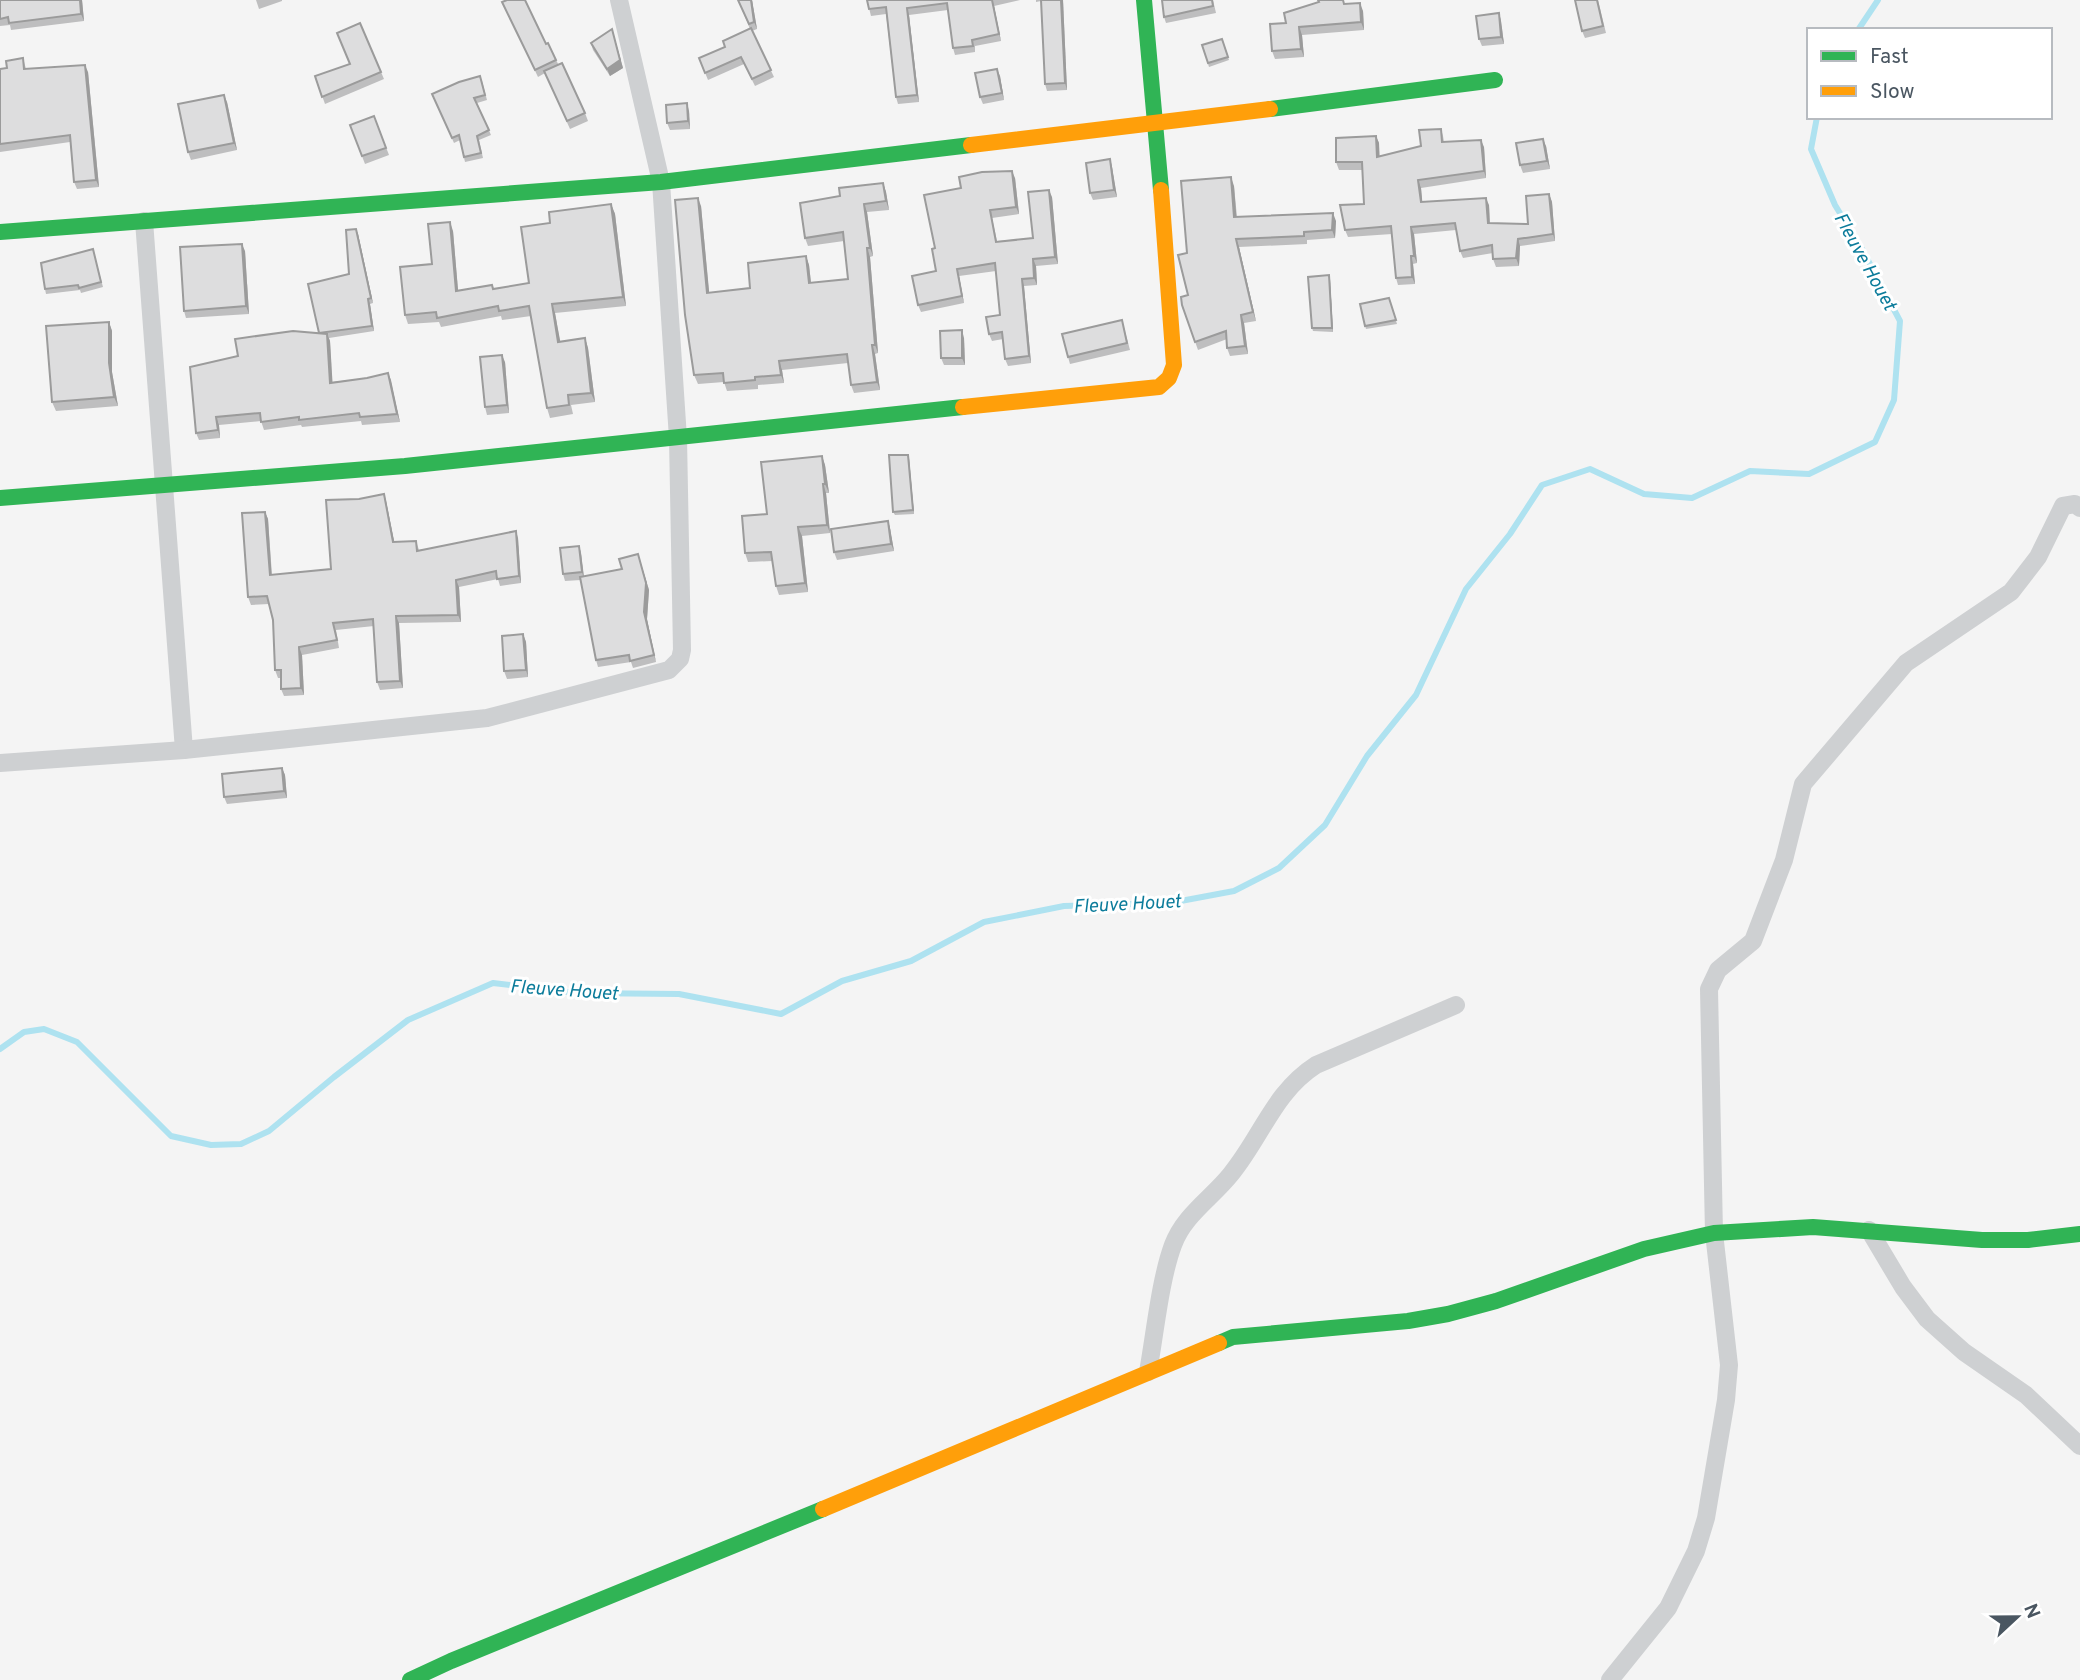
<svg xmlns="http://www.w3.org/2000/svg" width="2080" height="1680" viewBox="0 0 2080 1680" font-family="Overpass,sans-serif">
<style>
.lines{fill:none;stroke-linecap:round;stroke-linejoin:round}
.stream{stroke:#aee2f0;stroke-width:6}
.street{stroke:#ced0d2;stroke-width:18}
.fast{stroke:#30b455;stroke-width:16}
.slow{stroke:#ff9f0a;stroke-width:16}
.wall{fill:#bebebf}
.shaded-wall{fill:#9b9b9b}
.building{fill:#ddddde;stroke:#9b9b9b;stroke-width:2}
.labels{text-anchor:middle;stroke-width:6;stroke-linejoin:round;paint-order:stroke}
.water-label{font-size:19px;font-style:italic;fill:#0c7c9b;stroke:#fff}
</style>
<rect width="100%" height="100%" fill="#f4f4f4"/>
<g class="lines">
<g class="stream">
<path d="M1858 30 1878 0"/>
<path d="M0 1049 24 1032 44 1029 77 1042 171 1136 211 1145 241 1144 269 1131 334 1077 408 1020 493 983 577 993 679 994 781 1014 842 981 911 961 984 922 1064 906 1170 903 1234 891 1279 868 1325 825 1367 756 1416 695 1466 589 1510 534 1542 485 1590 469 1644 494 1692 498 1750 471 1809 474 1875 442 1894 400 1900 321 1862 249 1835 205 1811 149 1817 117"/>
</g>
<g class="street">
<path d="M144 221 184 750"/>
<path d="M0 763 184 750 487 718 669 670 680 659 682 650 678 438 661 182 619 0"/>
<path d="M1869 1230 1903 1287 1927 1319 1964 1352 2026 1395 2080 1446"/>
<path d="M1148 1372C1155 1334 1160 1280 1173 1245 1184 1215 1212 1198 1231 1174 1262 1136 1274 1092 1316 1065L1456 1005"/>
<path d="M1610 1680 1668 1608 1696 1551 1706 1518 1726 1400 1729 1365 1714 1233 1709 989 1718 970 1753 941 1784 860 1803 784 1906 663 2011 592 2038 557 2063 506 2075 504 2080 508"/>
</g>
<g class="fast">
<path d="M1144 0 1161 190"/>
<path d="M1270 109 1495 80"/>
<path d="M0 232 661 182 971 145"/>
<path d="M0 498 405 466 963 407"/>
<path d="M1219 1343 1233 1337 1408 1321 1448 1314 1496 1301 1644 1249 1714 1233 1813 1227 1982 1240H2028L2080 1234"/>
<path d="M410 1680 451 1661 823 1509"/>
</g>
<g class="slow">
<path d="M971 145 1270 109"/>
<path d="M963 407 1159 387 1169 378 1174 365 1161 190"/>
<path d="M823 1509 1219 1343"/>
</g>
</g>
<g class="wall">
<path d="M0 0H82L84 21 11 30 10 25 0 26Z"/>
<path d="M256 0H282V1L259 9Z"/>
<path d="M738 0H752L757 29 752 31 774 77 755 86 744 64 708 80 699 58 725 47 750 29Z"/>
<path d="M867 0H1020L994 6 1001 41 975 46V52L955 55 953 48 948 10 909 15 919 102 898 104 896 97 886 14 871 16Z"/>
<path d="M1036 0H1063L1067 90 1047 91 1045 84 1041 1 1036 2Z"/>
<path d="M1162 0H1213L1216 13 1166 23 1164 17Z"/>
<path d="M1598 0 1606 33 1585 38 1582 31Z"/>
<path d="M502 2 546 44 556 60 585 113 588 121 570 129 545 73 538 77Z"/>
<path d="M1346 4 1363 11 1364 30 1302 35 1304 57 1275 59 1272 51 1286 23Z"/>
<path d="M1499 13 1501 21 1504 44 1482 46 1479 39Z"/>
<path d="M612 29 623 68 610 76 593 50 591 43Z"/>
<path d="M1222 39 1229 60 1209 67 1202 45Z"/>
<path d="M23 58 26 69 88 72 99 187 77 189 74 182 70 142 0 152V69L7 68Z"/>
<path d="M381 72 384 79 325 104 315 76Z"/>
<path d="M1000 76 1004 100 983 104 980 97Z"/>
<path d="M482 81 487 100 477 103 491 135 479 140 483 158 465 162 460 140 454 143 434 99Z"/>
<path d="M227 102 237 150 191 160 188 152Z"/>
<path d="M689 111 690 129 670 130 667 123Z"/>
<path d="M374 116 389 155 365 164 350 125Z"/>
<path d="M1441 129 1443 136 1444 142 1484 147 1486 178 1421 188 1422 201 1489 205 1490 223 1528 224 1549 194 1552 202 1555 241 1520 246 1519 266 1496 267 1493 259V253L1463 258 1460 251 1456 230 1414 234 1417 263 1413 264 1415 284 1398 285 1396 278 1392 234 1348 237 1345 230 1364 204 1362 170H1339L1336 162 1376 136 1379 143V156L1421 146Z"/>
<path d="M1546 146 1550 169 1523 173 1520 165Z"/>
<path d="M1110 159 1112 167 1117 197 1093 200 1090 193Z"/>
<path d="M1015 178 1019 214 992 218 997 241 1033 238 1052 197 1058 264 1036 266 1037 285 1024 286 1031 363 1008 366 1005 359 1003 339 992 341 989 334 1000 315 996 271 959 276 964 303 921 312 918 305 936 271 935 248 961 188Z"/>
<path d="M883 183 886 192 889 210 867 212 873 256 870 257 878 353 875 354 880 390 854 393 851 385 848 363 782 370 784 383 758 385V389L727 391 724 382 698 384 694 375 701 206 709 293 750 288 806 256 809 265 811 283 848 279 844 241 808 246 805 238 840 196Z"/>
<path d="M1234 186 1237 217 1336 221 1335 238 1307 240V244L1239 247 1256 321 1244 323 1248 354 1230 356 1227 348V339L1198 350 1182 305 1188 295Z"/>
<path d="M611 204 615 214 626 306 555 313 560 342 585 338 588 348 595 402 571 405 573 414 550 418 547 408 531 316 502 320 501 316 441 327 439 322 408 324 405 315 432 264 453 231 458 291 492 285 493 289 529 283 550 223Z"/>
<path d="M358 234 373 303 370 304 374 331 329 338 330 341 332 382 367 378 388 373 400 422 362 425 361 421 302 427 301 425 264 430 261 421 219 425 220 438 199 440 196 433 238 356 319 333 349 274Z"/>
<path d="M93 249 103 287 81 293 80 290 46 294 45 289Z"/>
<path d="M245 251 249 314 186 318 184 311Z"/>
<path d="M1330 279 1333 332 1313 331 1312 328Z"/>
<path d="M1389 298 1397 324 1366 329 1365 326Z"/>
<path d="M1122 320 1130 350 1070 364 1068 357Z"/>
<path d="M109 322 112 331V372L118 406 56 411 52 402Z"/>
<path d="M964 338 965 365H944L941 358Z"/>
<path d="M505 362 509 413 487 415 485 407Z"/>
<path d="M908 455 909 458 914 514 895 515 893 512Z"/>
<path d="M822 456 825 465 829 493H826L830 533 802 536 808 592 779 595 776 586 772 561 748 562 745 553 767 514Z"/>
<path d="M384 494 386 501 394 542 416 541 419 550 518 538 521 583 500 586 498 579 459 587 461 622 399 623 403 688 380 690 377 682 374 626 336 630 339 648 302 655 304 695 284 696 281 689V678H278L275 670 273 620 269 604 251 605 248 597 265 512 268 519 272 575 331 569 359 499Z"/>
<path d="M888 521 890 528 894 551 837 560 834 552Z"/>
<path d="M579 546 581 553 584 576 622 569 638 554 649 590 647 619 656 662 633 668 631 662 598 667 596 660 581 580 565 581 563 574Z"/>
<path d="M523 634 526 642 528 677 507 679 504 671Z"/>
<path d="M282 768 285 775 287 798 227 804 224 797Z"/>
</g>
<g class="shaded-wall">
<path d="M80 0H82L84 21 81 14Z"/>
<path d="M751 0H752L757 29 754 22Z"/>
<path d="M992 0 994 6 1001 41 999 34Z"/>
<path d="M1061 0H1063L1067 90 1065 83Z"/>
<path d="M1360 3 1363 11 1364 30 1361 22Z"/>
<path d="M907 8 909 15 919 102 917 95Z"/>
<path d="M1499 13 1501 21 1504 44 1501 37Z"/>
<path d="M1299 27 1302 35 1304 57 1301 49Z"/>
<path d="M612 29 623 68 610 76 607 69Z"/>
<path d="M85 65 88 72 99 187 96 180Z"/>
<path d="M997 69 1000 76 1004 100 1002 93Z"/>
<path d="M224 95 227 102 237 150 234 143Z"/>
<path d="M687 103 689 111 690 129 688 121Z"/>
<path d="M1376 136 1379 143 1380 164 1377 157Z"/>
<path d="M1543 139 1546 146 1550 169 1547 161Z"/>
<path d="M1481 140 1484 147 1486 178 1484 171Z"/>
<path d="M1110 159 1112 167 1117 197 1114 190Z"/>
<path d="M1012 171 1015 178 1019 214 1016 207Z"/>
<path d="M1231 177 1234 186 1237 225 1234 217Z"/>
<path d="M1418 180 1421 188 1423 209 1421 202Z"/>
<path d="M883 183 886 192 889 210 886 201Z"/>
<path d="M1049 190 1052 197 1058 264 1055 257Z"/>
<path d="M1549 194 1552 202 1555 241 1553 234Z"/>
<path d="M698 198 701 206 710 301 707 293Z"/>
<path d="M1486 198 1489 205 1490 230 1488 223Z"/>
<path d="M611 204 615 214 626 306 623 297Z"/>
<path d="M864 204 867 212 873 256 870 248Z"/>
<path d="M1333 213 1336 221 1335 238 1332 230Z"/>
<path d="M450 222 453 231 459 301 456 291Z"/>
<path d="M1411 227 1414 234 1417 263 1414 256Z"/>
<path d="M356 229 358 234 373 303 371 298Z"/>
<path d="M1236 239 1239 247 1256 321 1253 312Z"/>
<path d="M1518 239 1520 246 1519 266 1516 258Z"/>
<path d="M242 244 245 251 249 314 246 306Z"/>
<path d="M867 248 870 257 878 353 875 345Z"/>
<path d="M806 256 809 265 812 292 809 283Z"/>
<path d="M1411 256 1413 264 1415 284 1412 277Z"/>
<path d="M1033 259 1036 266 1037 285 1034 278Z"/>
<path d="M957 269 959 276 964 303 962 296Z"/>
<path d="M1329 275 1330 279 1333 332 1332 328Z"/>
<path d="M1022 279 1024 286 1031 363 1029 356Z"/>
<path d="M368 299 370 304 374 331 372 326Z"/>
<path d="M552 304 555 313 562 351 558 342Z"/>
<path d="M1241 315 1244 323 1248 354 1245 346Z"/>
<path d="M109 322 112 331V372L118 406 114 397 109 363Z"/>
<path d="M962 330 964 338 965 365 962 358Z"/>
<path d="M327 334 330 341 333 390 330 383Z"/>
<path d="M585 338 588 348 595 402 591 393Z"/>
<path d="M872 345 875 354 880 390 877 382Z"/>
<path d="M502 355 505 362 509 413 507 405Z"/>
<path d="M779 361 782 370 784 383 781 375Z"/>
<path d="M388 373 391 380 400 422 397 414Z"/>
<path d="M216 417 219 425 220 438 218 430Z"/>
<path d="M908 455 909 458 914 514 913 510Z"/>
<path d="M822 456 825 465 829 493 825 484Z"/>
<path d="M823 484 826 493 830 533 827 525Z"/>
<path d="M384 494 386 501 396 550 393 542Z"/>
<path d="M265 512 268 519 272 582 270 575Z"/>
<path d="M888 521 890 528 894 551 891 544Z"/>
<path d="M798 527 802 536 808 592 805 583Z"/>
<path d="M516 531 518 538 521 583 519 576Z"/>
<path d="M579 546 581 553 584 579 582 572Z"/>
<path d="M638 554 649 590 647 619 656 662 654 655 644 612Z"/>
<path d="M456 580 459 587 461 622 458 615Z"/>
<path d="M396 616 399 623 403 688 400 681Z"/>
<path d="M523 634 526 642 528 677 526 670Z"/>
<path d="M299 647 302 655 304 695 301 688Z"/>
<path d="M282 768 285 775 287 798 284 791Z"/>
</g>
<g class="building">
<path d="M0 0H80L81 14 9 23 8 17 0 19Z"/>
<path d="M507 0H525L546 44 548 43 556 60 535 70 502 2Z"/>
<path d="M738 0H751L754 22 749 24Z"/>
<path d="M867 0H992L999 34 972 40 973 46 953 48 947 3 907 8 917 95 896 97 886 7 869 9Z"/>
<path d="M1041 0H1061L1065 83 1045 84Z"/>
<path d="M1162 0H1212L1213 6 1164 17Z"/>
<path d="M1318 0H1343L1344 4 1360 3 1361 22 1299 27 1301 49 1272 51 1270 24 1286 23 1284 13 1319 2Z"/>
<path d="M1575 0H1597L1603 26 1582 31Z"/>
<path d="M1499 13 1501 37 1479 39 1476 16Z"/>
<path d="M360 23 381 72 322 97 315 76 350 64 337 33Z"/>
<path d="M751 28 771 70 752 79 741 57 705 73 699 58 725 47 723 41Z"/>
<path d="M612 29 620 60 607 69 591 43Z"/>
<path d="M1222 39 1228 57 1208 63 1202 45Z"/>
<path d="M23 58 24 69 85 65 96 180 74 182 70 135 0 144V69L7 68 6 61Z"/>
<path d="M562 63 585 113 567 121 544 71Z"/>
<path d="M997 69 1002 93 980 97 975 73Z"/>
<path d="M480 76 485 95 474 98 489 130 477 136 481 153 464 157 459 135 452 138 432 94 459 82Z"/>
<path d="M224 95 234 143 188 152 178 104Z"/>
<path d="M687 103 688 121 667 123 666 105Z"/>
<path d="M374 116 386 148 362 156 350 125Z"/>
<path d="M1441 129 1442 142 1481 140 1484 171 1418 180 1421 202 1486 198 1488 223 1528 224 1526 196 1549 194 1553 234 1518 239 1516 258 1493 259 1492 245 1460 251 1455 223 1411 227 1414 256H1411L1412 277 1396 278 1391 226 1345 230 1340 205 1364 204 1362 162H1336V138L1376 136 1377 157 1421 146 1419 130Z"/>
<path d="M1543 139 1547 161 1520 165 1516 143Z"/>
<path d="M1110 159 1114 190 1090 193 1086 163Z"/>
<path d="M1012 171 1016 207 990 210 996 242 1033 238 1028 192 1049 190 1055 257 1033 259 1034 278 1022 279 1029 356 1005 359 1002 332 989 334 986 317 1000 315 995 263 957 269 962 296 918 305 912 276 936 271 932 249 935 248 924 195 961 188 959 177 982 172Z"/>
<path d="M1231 177 1234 217 1333 213 1332 230 1304 232V236L1236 239 1253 312 1241 315 1245 346 1227 348 1226 331 1195 342 1182 305 1181 297 1188 295 1178 255 1187 253 1181 181Z"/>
<path d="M883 183 886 201 864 204 870 248H867L875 345H872L877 382 851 385 847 354 779 361 781 375 755 377V380L724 383 723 373 694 375 685 315 675 200 698 198 707 293 750 288 748 263 806 256 809 283 848 279 843 232 805 238 800 203 840 196 839 188Z"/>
<path d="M611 204 623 297 552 304 558 342 585 338 591 393 568 395 569 405 547 408 529 306 499 311 498 306 437 318 436 312 405 315 400 267 432 264 428 224 450 222 456 291 492 285 493 289 529 283 521 227 550 223 549 212Z"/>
<path d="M356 229 371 298 368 299 372 326 319 333 308 284 349 274 346 230Z"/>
<path d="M242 244 246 306 184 311 180 247Z"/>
<path d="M93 249 101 282 79 288 78 285 45 289 41 263Z"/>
<path d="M1329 275 1332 328H1312L1308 277Z"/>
<path d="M1389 298 1396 320 1365 326 1360 304Z"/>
<path d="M1122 320 1127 343 1068 357 1062 334Z"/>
<path d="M109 322V363L114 397 52 402 46 326Z"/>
<path d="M962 330V358H941L940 331Z"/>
<path d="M293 331 327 334 330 383 367 378 388 373 397 414 360 417 359 413 299 420V417L261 422 260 413 216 417 218 430 196 433 190 367 238 356 235 339Z"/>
<path d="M502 355 507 405 485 407 480 357Z"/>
<path d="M889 455H908L913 510 893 512Z"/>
<path d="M822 456 825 484H823L827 525 798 527 805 583 776 586 771 552 745 553 742 516 767 514 761 462Z"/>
<path d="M384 494 393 542 416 541 417 551 516 531 519 576 497 579 496 571 456 580 458 615 396 616 400 681 377 682 373 619 333 623 337 640 299 647 301 688 281 689V670H275L273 620 267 596 248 597 242 513 265 512 270 575 331 569 326 500 359 499Z"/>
<path d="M888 521 891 544 834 552 831 529Z"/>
<path d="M579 546 582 572 563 574 560 548Z"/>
<path d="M638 554 646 583 644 612 654 655 630 661 629 655 596 660 580 577 622 569 619 559Z"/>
<path d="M523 634 526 670 504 671 502 636Z"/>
<path d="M282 768 284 791 224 797 222 774Z"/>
</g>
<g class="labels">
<g class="water-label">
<text transform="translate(1866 261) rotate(61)" y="7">Fleuve Houet</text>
<text transform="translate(1127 903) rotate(-3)" y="7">Fleuve Houet</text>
<text transform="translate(564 989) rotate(4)" y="7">Fleuve Houet</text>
</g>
</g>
<rect x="1807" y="28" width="245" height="91" fill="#ffffff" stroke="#b7bbc0" stroke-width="2"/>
<rect x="1821" y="51" width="35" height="10" fill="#30b455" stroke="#b7bbc0" stroke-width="2"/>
<text x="1870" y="63" font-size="21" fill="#4a5661">Fast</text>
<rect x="1821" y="86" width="35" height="10" fill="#ff9f0a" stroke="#b7bbc0" stroke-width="2"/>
<text x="1870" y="98" font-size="21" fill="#4a5661">Slow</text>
<g transform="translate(2017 1617) rotate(68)" stroke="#ffffff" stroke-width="5" paint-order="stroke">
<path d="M0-5L12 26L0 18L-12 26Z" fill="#4a5661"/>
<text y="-10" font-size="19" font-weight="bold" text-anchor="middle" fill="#4a5661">N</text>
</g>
</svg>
